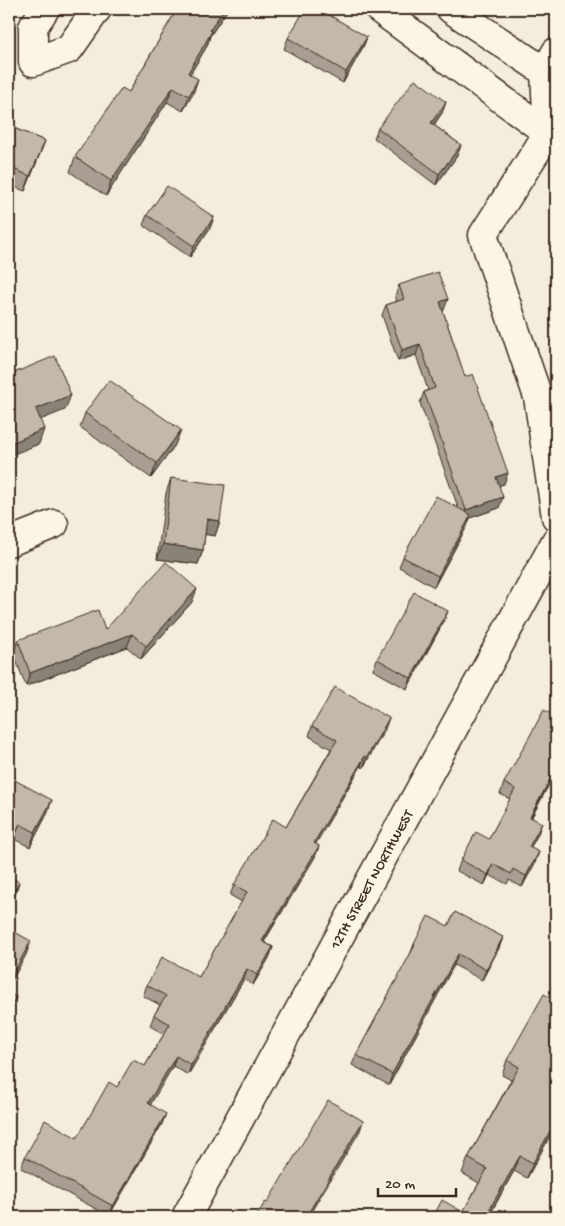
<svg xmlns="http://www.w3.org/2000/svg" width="565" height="1226" viewBox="0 0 565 1226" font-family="'Gochi Hand',sans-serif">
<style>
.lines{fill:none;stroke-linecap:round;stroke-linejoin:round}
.minor-casing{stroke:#3b2a1e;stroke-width:31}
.minor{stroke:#fcf5e5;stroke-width:28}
.wall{fill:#a89f92;stroke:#3b2a1e}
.shaded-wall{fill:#888277;stroke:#3b2a1e}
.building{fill:#c3b9aa;stroke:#3b2a1e}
.labels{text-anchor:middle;stroke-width:4;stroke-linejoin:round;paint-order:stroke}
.street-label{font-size:15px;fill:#3b2a1e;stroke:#fcf5e5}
</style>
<rect width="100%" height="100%" fill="#f4eddd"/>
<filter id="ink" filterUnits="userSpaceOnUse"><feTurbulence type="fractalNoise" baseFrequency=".02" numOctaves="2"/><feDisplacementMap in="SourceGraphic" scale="10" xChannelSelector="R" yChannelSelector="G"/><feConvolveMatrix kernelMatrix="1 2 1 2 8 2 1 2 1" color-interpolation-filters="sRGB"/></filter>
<g filter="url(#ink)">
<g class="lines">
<defs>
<g id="minor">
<path d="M45 9 33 27V62L69 49 97 9"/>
<path d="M379 9 548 133"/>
<path d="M451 9 556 79"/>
<path d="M556 124 548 133 483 235 538 397 556 517"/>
<path d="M548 133 545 72 556 52"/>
<path d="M9 542 54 524"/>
<path d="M186 1217 556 541"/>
</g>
</defs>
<use href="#minor" class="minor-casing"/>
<use href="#minor" class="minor"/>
</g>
<g class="wall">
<path d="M177 9H228L210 36 207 46 190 74 193 94 183 111 167 102 106 196 70 172 75 157 129 92Z"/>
<path d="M367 37 363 47 343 83 284 49 288 38Z"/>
<path d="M446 102 442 113 434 125 461 145 457 156 436 185 374 138 378 128Z"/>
<path d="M9 126 45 141 25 191 9 185Z"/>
<path d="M147 215 214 217 210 228 190 257 143 225Z"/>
<path d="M399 285 444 310 443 311 465 377 504 484 499 485V508L470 518 467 526 434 587 399 567 403 557 458 507 420 403 424 392 428 390 416 355 398 361 382 315 386 305 397 301 395 296Z"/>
<path d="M85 413 175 445 151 478 80 427Z"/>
<path d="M171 478 220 521 215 536 205 534 203 550 198 564 157 559 166 493Z"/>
<path d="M192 602 141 659 127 647 26 686 13 653 18 640 105 630Z"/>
<path d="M444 621 407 689 373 670 377 659Z"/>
<path d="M556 717V771L532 817 538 834 530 848 535 863 522 887 509 880 507 884 489 875 484 885 457 871 461 860 489 839 510 799 500 794 504 783Z"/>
<path d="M312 726 385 729 363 768 361 766 315 844 319 846 315 857 264 942 273 947 269 958 253 985 244 979 188 1075 173 1066 150 1104 162 1124 109 1216 21 1168 25 1157 77 1138 117 1087 145 1066 164 1034 150 1026 154 1015 160 1005 143 996 147 985 199 977 242 902 230 895 234 885 286 827 331 749 309 736Z"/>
<path d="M9 777 47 814 30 847 14 839 9 849Z"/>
<path d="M448 926 503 937 499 948 482 980 454 965 389 1085 352 1065 356 1055 410 955 414 944Z"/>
<path d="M556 1001V1125L527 1178 514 1171 492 1211 463 1212 479 1183 462 1173 468 1158 511 1080 502 1075 507 1060Z"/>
</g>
<g class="shaded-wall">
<path d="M224 9H228L210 36 207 46 182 88 188 73 210 30Z"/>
<path d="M367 37 363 47 343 83 346 72Z"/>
<path d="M198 79 193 94 183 111 189 96Z"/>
<path d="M173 87 167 102 106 196 111 181Z"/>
<path d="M446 102 442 113 427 133 431 123Z"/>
<path d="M45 141 25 191 30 176Z"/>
<path d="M461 145 457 156 436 185 439 174Z"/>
<path d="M214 217 210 228 190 257 194 246Z"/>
<path d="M448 299 444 310 436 313 440 302Z"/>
<path d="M420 344 416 355 398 361 402 350Z"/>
<path d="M71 395 65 410 30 424 36 409Z"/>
<path d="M44 429 39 444 9 456V444Z"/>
<path d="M181 430 175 445 151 478 157 463Z"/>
<path d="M508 473 504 484 492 488 496 477Z"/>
<path d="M503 497 499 508 470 518 467 526 434 587 466 510Z"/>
<path d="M207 519 220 521 215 536 202 534Z"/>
<path d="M163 544 203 550 198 564 157 559Z"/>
<path d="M197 589 192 602 141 659 146 646Z"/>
<path d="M448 611 444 621 407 689 411 678Z"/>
<path d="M132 634 127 647 26 686 30 673Z"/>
<path d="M389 718 385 729 363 768 367 757Z"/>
<path d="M365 756 361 766 310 854 314 843Z"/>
<path d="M556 768V771L526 827 530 817Z"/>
<path d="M52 800 47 814 30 847 35 832Z"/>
<path d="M542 823 538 834 525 858 529 847Z"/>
<path d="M20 824 14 839 9 849V845Z"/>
<path d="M319 846 315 857 258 951 262 941Z"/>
<path d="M539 852 535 863 522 887 526 876Z"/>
<path d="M493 864 489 875 484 885 488 875Z"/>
<path d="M19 882 15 896 9 906V901Z"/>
<path d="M503 937 499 948 482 980 486 970Z"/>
<path d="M31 941 26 955 9 986V981Z"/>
<path d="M273 947 269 958 253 985 257 975Z"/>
<path d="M458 954 454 965 389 1085 392 1074Z"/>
<path d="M247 969 244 979 188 1075 191 1065Z"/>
<path d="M16 997 11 1010 9 1014V1010Z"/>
<path d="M176 1056 173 1066 145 1114 148 1103Z"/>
<path d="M166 1114 162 1124 109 1216 113 1206Z"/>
<path d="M556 1120V1125L527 1178 533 1163Z"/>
<path d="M363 1121 360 1131 308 1217H306Z"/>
<path d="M520 1156 514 1171 488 1217 489 1210Z"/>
</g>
<g class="building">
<path d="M177 9H224L210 30 212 31 188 73 198 79 189 96 173 87 111 181 75 157 122 88 129 92Z"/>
<path d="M305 9H319L367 37 346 72 288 38Z"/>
<path d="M415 79 446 102 431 123 461 145 439 174 378 128Z"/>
<path d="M9 126 45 141 30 176 9 167Z"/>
<path d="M167 186 214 217 194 246 147 215Z"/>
<path d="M438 272 448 299 440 302 465 377 473 374 508 473 496 477 503 497 466 510 424 392 435 388 420 344 402 350 386 305 404 299 399 285Z"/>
<path d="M55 356 71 395 36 409 44 429 9 444V375Z"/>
<path d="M109 380 181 430 157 463 85 413Z"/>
<path d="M171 478 225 485 220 521 207 519 203 550 163 544Z"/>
<path d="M436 496 471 515 438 576 403 557Z"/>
<path d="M166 562 197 589 146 646 132 634 30 673 18 640 98 610 105 630Z"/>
<path d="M414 592 448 611 411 678 377 659Z"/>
<path d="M335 687 389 718 367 757 365 756 314 843 319 846 262 941 273 947 257 975 247 969 191 1065 176 1056 148 1103 166 1114 113 1206 25 1157 45 1120 77 1138 109 1082 117 1087 133 1060 145 1066 170 1024 154 1015 166 996 147 985 162 957 199 977 247 892 234 885 273 819 286 827 337 740 312 726Z"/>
<path d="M544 710 556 717V768L530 817 542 823 529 847 539 852 526 876 513 869 511 874 493 864 488 875 461 860 476 832 489 839 515 789 504 783Z"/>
<path d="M9 777 52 800 35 832 20 824 9 845Z"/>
<path d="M9 876 19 882 9 901Z"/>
<path d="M455 912 503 937 486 970 458 954 392 1074 356 1055 415 945 414 944 428 916 448 926Z"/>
<path d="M9 929 31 941 9 981Z"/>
<path d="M9 993 16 997 9 1010Z"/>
<path d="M544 994 556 1001V1120L533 1163 520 1156 489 1210 503 1217H433L442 1200 463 1212 487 1169 468 1158 519 1067 507 1060Z"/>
<path d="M328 1100 363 1121 306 1217H256L265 1202 267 1203Z"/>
</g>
</g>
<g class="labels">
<g class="street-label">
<text transform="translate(371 879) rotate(-61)" y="5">12TH STREET NORTHWEST</text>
</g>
</g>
<rect width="565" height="1226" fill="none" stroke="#fcf5e5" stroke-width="30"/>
<rect x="15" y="15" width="535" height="1196" fill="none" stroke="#3b2a1e" stroke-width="2" filter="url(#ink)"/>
<path d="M378 1188v8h78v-8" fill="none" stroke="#3b2a1e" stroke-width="2.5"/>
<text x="385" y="1188" font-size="15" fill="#3b2a1e" stroke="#fcf5e5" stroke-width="4" paint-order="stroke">20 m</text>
</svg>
